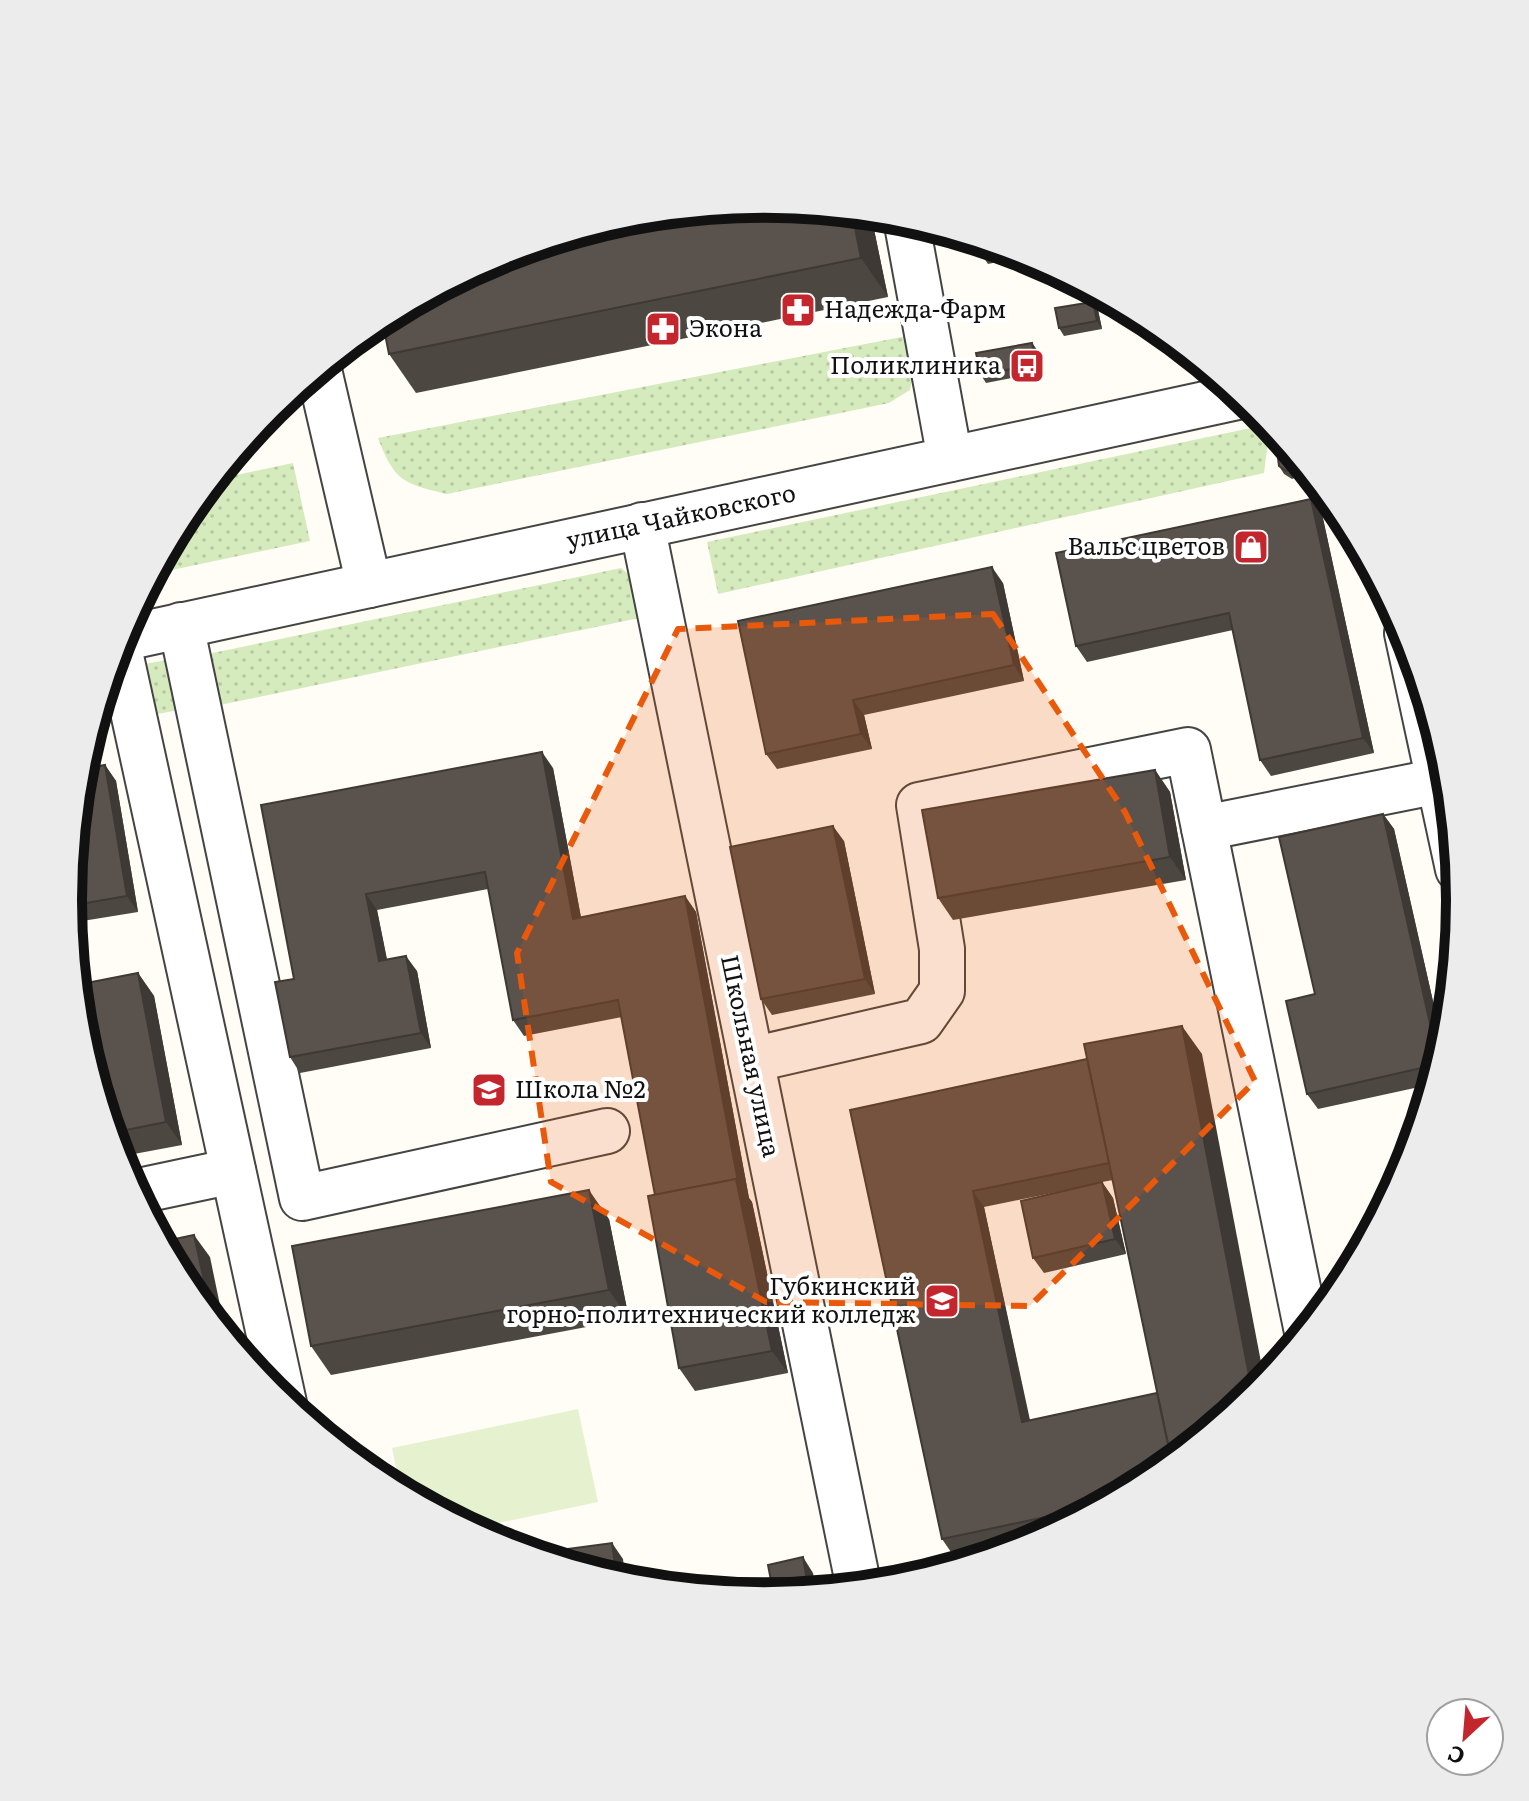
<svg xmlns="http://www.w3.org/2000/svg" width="1529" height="1801" viewBox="0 0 1529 1801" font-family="Literata,serif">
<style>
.grass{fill:url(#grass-dots)}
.pitch{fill:#e6f2cf}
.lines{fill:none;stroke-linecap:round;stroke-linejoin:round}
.minor-casing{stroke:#444;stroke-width:48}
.minor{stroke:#fff;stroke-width:44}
.wall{fill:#4d4742;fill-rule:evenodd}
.shaded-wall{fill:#3f3936}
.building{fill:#5a524d;stroke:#3f3936;stroke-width:2}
.marked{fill:#e8590c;fill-opacity:0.2;stroke:#e8590c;stroke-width:6;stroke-dasharray:16 10;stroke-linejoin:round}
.labels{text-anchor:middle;stroke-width:8;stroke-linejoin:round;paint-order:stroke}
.poi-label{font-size:24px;fill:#111;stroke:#fff;text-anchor:start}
.street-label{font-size:24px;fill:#111;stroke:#fff}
.rim{fill:none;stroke:#111;stroke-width:10}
</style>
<defs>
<pattern id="grass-dots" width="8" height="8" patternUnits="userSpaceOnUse" patternTransform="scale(2)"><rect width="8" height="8" fill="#d5ebbd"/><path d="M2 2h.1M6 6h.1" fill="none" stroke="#b6c8a1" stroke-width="1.8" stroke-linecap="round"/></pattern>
</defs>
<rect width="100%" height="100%" fill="#fffdf5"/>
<g class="grass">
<path d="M912 335 914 370 910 390 889 403 447 494C404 484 394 481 378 438Z"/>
<path d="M1270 424 1264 473 718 594 707 542Z"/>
<path d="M293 463 310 541 153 574 186 513 213 480Z"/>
<path d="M621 568 639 583 644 617 215 706 203 655Z"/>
<path d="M173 659 184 709 142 717 133 666Z"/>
</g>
<path class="pitch" d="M578 1409 598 1502 470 1529 401 1492 392 1448Z"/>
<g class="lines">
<defs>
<g id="minor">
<path d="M906 219 950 459"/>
<path d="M319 370 369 585"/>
<path d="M642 525 859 1588"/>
<path d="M181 625 302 1198 607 1131"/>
<path d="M1407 633 1458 869"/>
<path d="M120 639 1242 396"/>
<path d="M118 643 284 1403"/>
<path d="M1204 828 1439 781"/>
<path d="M751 1060 921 1021 942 991V949L919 805 1188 750 1307 1332"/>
<path d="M134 1192 233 1171"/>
</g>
</defs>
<use href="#minor" class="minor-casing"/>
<use href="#minor" class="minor"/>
</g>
<g class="wall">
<path d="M871 215 888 297 416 393 389 354Z"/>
<path d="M970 238 1027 256 988 264Z"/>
<path d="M1098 310 1102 329 1064 336 1059 328Z"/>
<path d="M1032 343 1037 350 1042 372 986 383 981 375Z"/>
<path d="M1279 466 1302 468 1300 476 1292 479 1284 474Z"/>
<path d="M1322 514 1374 753 1271 776 1260 760 1233 630 1087 662 1076 646Z"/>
<path d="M1003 583 1024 681 864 715 872 749 777 769 766 754Z"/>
<path d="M105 765 116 781 138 912 70 923 68 900Z"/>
<path d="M553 768 581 917 685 896 696 912 749 1198 752 1202 788 1373 695 1391 679 1368 655 1195 622 1017 524 1036 513 1020 488 889 377 910 387 959 417 971 431 1048 300 1073 290 1057 294 979 261 805Z"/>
<path d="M1155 770 1170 792 1186 880 953 920 938 898Z"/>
<path d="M1383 814 1394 829 1444 1050 1433 1084 1318 1109 1307 1094 1315 994Z"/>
<path d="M844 841 875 994 772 1015 761 999Z"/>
<path d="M138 973 154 996 182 1145 118 1157 81 1036Z"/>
<path d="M1202 1054 1151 1480 1050 1534 953 1555 942 1539 850 1110ZM1113 1180 1157 1393 1030 1420 984 1207 1091 1185 1033 1258 1044 1273 1126 1254 1113 1198 1102 1182Z"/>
<path d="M609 1219 629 1319 331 1375 311 1346Z"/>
</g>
<g class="shaded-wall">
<path d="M852 213 871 215 888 297 861 258Z"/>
<path d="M1093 302 1098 310 1102 329 1097 321Z"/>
<path d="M1032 343 1037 350 1042 372 1036 364Z"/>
<path d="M1297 460 1302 468 1300 476 1294 468Z"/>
<path d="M1311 499 1322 514 1374 753 1363 738Z"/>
<path d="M992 567 1003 583 1024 681 1014 665Z"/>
<path d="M853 700 864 715 872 749 861 734Z"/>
<path d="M542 752 553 768 584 934 573 919Z"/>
<path d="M105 765 116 781 138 912 127 896Z"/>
<path d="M1155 770 1170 792 1186 880 1170 857Z"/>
<path d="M1383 814 1394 829 1444 1050 1439 1064Z"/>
<path d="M833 826 844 841 875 994 865 979Z"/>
<path d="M366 894 377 910 390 976 379 961Z"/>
<path d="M685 896 696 912 749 1198 752 1202 788 1373 772 1351 736 1179Z"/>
<path d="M406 956 417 971 431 1048 421 1033Z"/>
<path d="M138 973 154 996 182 1145 166 1122Z"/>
<path d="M1182 1026 1202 1054 1265 1383 1253 1396Z"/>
<path d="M1102 1182 1113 1198 1126 1254 1115 1239Z"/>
<path d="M589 1190 609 1219 629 1319 609 1290Z"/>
<path d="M973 1191 984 1207 1033 1437 1022 1422Z"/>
<path d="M194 1235 210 1257 227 1339 213 1321Z"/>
<path d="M612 1543 623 1559 626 1583 617 1580Z"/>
<path d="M803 1557 813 1573 817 1592 809 1593Z"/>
</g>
<g class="building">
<path d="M765 204 852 213 861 258 389 354 382 319 498 257 629 217Z"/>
<path d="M1093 302 1097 321 1059 328 1055 308Z"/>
<path d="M1032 343 1036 364 981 375 976 353Z"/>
<path d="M1284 452 1292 453 1297 460 1294 468 1286 471 1279 466 1278 458Z"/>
<path d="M1311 499 1363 738 1260 760 1229 613 1076 646 1056 553Z"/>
<path d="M992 567 1014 665 853 700 861 734 766 754 738 621Z"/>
<path d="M542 752 573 919 685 896 738 1182 736 1179 655 1195 618 1000 513 1020 485 872 366 894 379 961 406 956 421 1033 290 1057 275 982 294 979 261 805Z"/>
<path d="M105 765 127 896 69 906 68 900 81 769Z"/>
<path d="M1155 770 1170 857 938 898 922 810Z"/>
<path d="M1383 814 1439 1064 1307 1094 1286 1001 1315 994 1279 837Z"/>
<path d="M833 826 865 979 761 999 730 847Z"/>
<path d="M138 973 166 1122 111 1133 81 1036 76 985Z"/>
<path d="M1182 1026 1253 1396 1172 1463 1084 1044Z"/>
<path d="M1087 1059 1109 1163 973 1191 1022 1422 1157 1393 1172 1463 1151 1480 1106 1504 942 1539 850 1110Z"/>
<path d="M736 1179 772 1351 679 1368 648 1196Z"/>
<path d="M1102 1182 1115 1239 1033 1258 1021 1201Z"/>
<path d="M589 1190 609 1290 311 1346 292 1246Z"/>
<path d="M194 1235 213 1321 185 1287 161 1242Z"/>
<path d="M612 1543 617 1580 530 1554Z"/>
<path d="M803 1557 809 1593 774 1596 768 1565Z"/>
</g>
<path class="marked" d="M993 614 1125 812 1255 1081 1030 1306 766 1302 551 1182 517 953 678 629Z"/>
<defs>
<symbol id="pharmacy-square" viewBox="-11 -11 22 22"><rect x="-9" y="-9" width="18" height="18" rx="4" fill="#c4262e" stroke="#fff"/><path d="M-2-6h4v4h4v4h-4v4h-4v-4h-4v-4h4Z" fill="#fff"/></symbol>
<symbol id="bus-square" viewBox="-11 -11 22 22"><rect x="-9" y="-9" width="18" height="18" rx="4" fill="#c4262e" stroke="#fff"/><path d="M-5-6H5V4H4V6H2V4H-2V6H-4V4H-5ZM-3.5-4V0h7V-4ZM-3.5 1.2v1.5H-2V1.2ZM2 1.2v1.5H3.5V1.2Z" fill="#fff"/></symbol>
<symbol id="shop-square" viewBox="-11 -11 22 22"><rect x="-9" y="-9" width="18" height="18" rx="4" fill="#c4262e" stroke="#fff"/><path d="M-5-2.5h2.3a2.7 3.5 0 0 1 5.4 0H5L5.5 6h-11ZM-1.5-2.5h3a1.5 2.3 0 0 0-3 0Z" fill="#fff"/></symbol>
<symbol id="school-square" viewBox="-11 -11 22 22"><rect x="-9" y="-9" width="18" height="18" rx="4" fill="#c4262e" stroke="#fff"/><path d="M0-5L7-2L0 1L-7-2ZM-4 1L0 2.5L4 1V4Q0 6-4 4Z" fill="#fff"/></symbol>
<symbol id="university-square" viewBox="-11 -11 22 22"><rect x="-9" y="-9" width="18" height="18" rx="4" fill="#c4262e" stroke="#fff"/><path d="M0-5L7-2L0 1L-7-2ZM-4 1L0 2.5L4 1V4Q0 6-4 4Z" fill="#fff"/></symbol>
</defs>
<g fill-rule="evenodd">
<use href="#pharmacy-square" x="778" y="290" width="40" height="40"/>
<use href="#pharmacy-square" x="643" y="309" width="40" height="40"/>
<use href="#bus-square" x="1007" y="346" width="40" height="40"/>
<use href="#shop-square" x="1231" y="527" width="40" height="40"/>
<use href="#school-square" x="469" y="1070" width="40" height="40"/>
<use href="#university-square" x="922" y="1281" width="40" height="40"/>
</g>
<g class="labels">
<g class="poi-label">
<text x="824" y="318">Надежда-Фарм</text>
<text x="689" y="337">Экона</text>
<text x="1001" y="374" text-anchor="end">Поликлиника</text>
<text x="1225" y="555" text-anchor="end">Вальс цветов</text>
<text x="515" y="1098">Школа №2</text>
<text x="916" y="1295" text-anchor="end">Губкинский<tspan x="916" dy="28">горно-политехнический колледж</tspan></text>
</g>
<g class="street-label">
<text transform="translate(681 517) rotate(-12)" y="8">улица Чайковского</text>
<text transform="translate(750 1056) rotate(78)" y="8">Школьная улица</text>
</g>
</g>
<path d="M0 0H1529V1801H0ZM82 900a682 682 0 1 1 1364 0a682 682 0 1 1-1364 0Z" fill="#ececec" fill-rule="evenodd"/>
<path class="rim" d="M82 900a682 682 0 1 1 1364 0a682 682 0 1 1-1364 0Z"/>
<g transform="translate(1465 1737) rotate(206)"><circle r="38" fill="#ffffff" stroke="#a0a0a0" stroke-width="2"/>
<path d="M0-6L14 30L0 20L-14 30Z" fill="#c4262e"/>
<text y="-12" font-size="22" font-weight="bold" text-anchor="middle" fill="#111111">С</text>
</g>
</svg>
